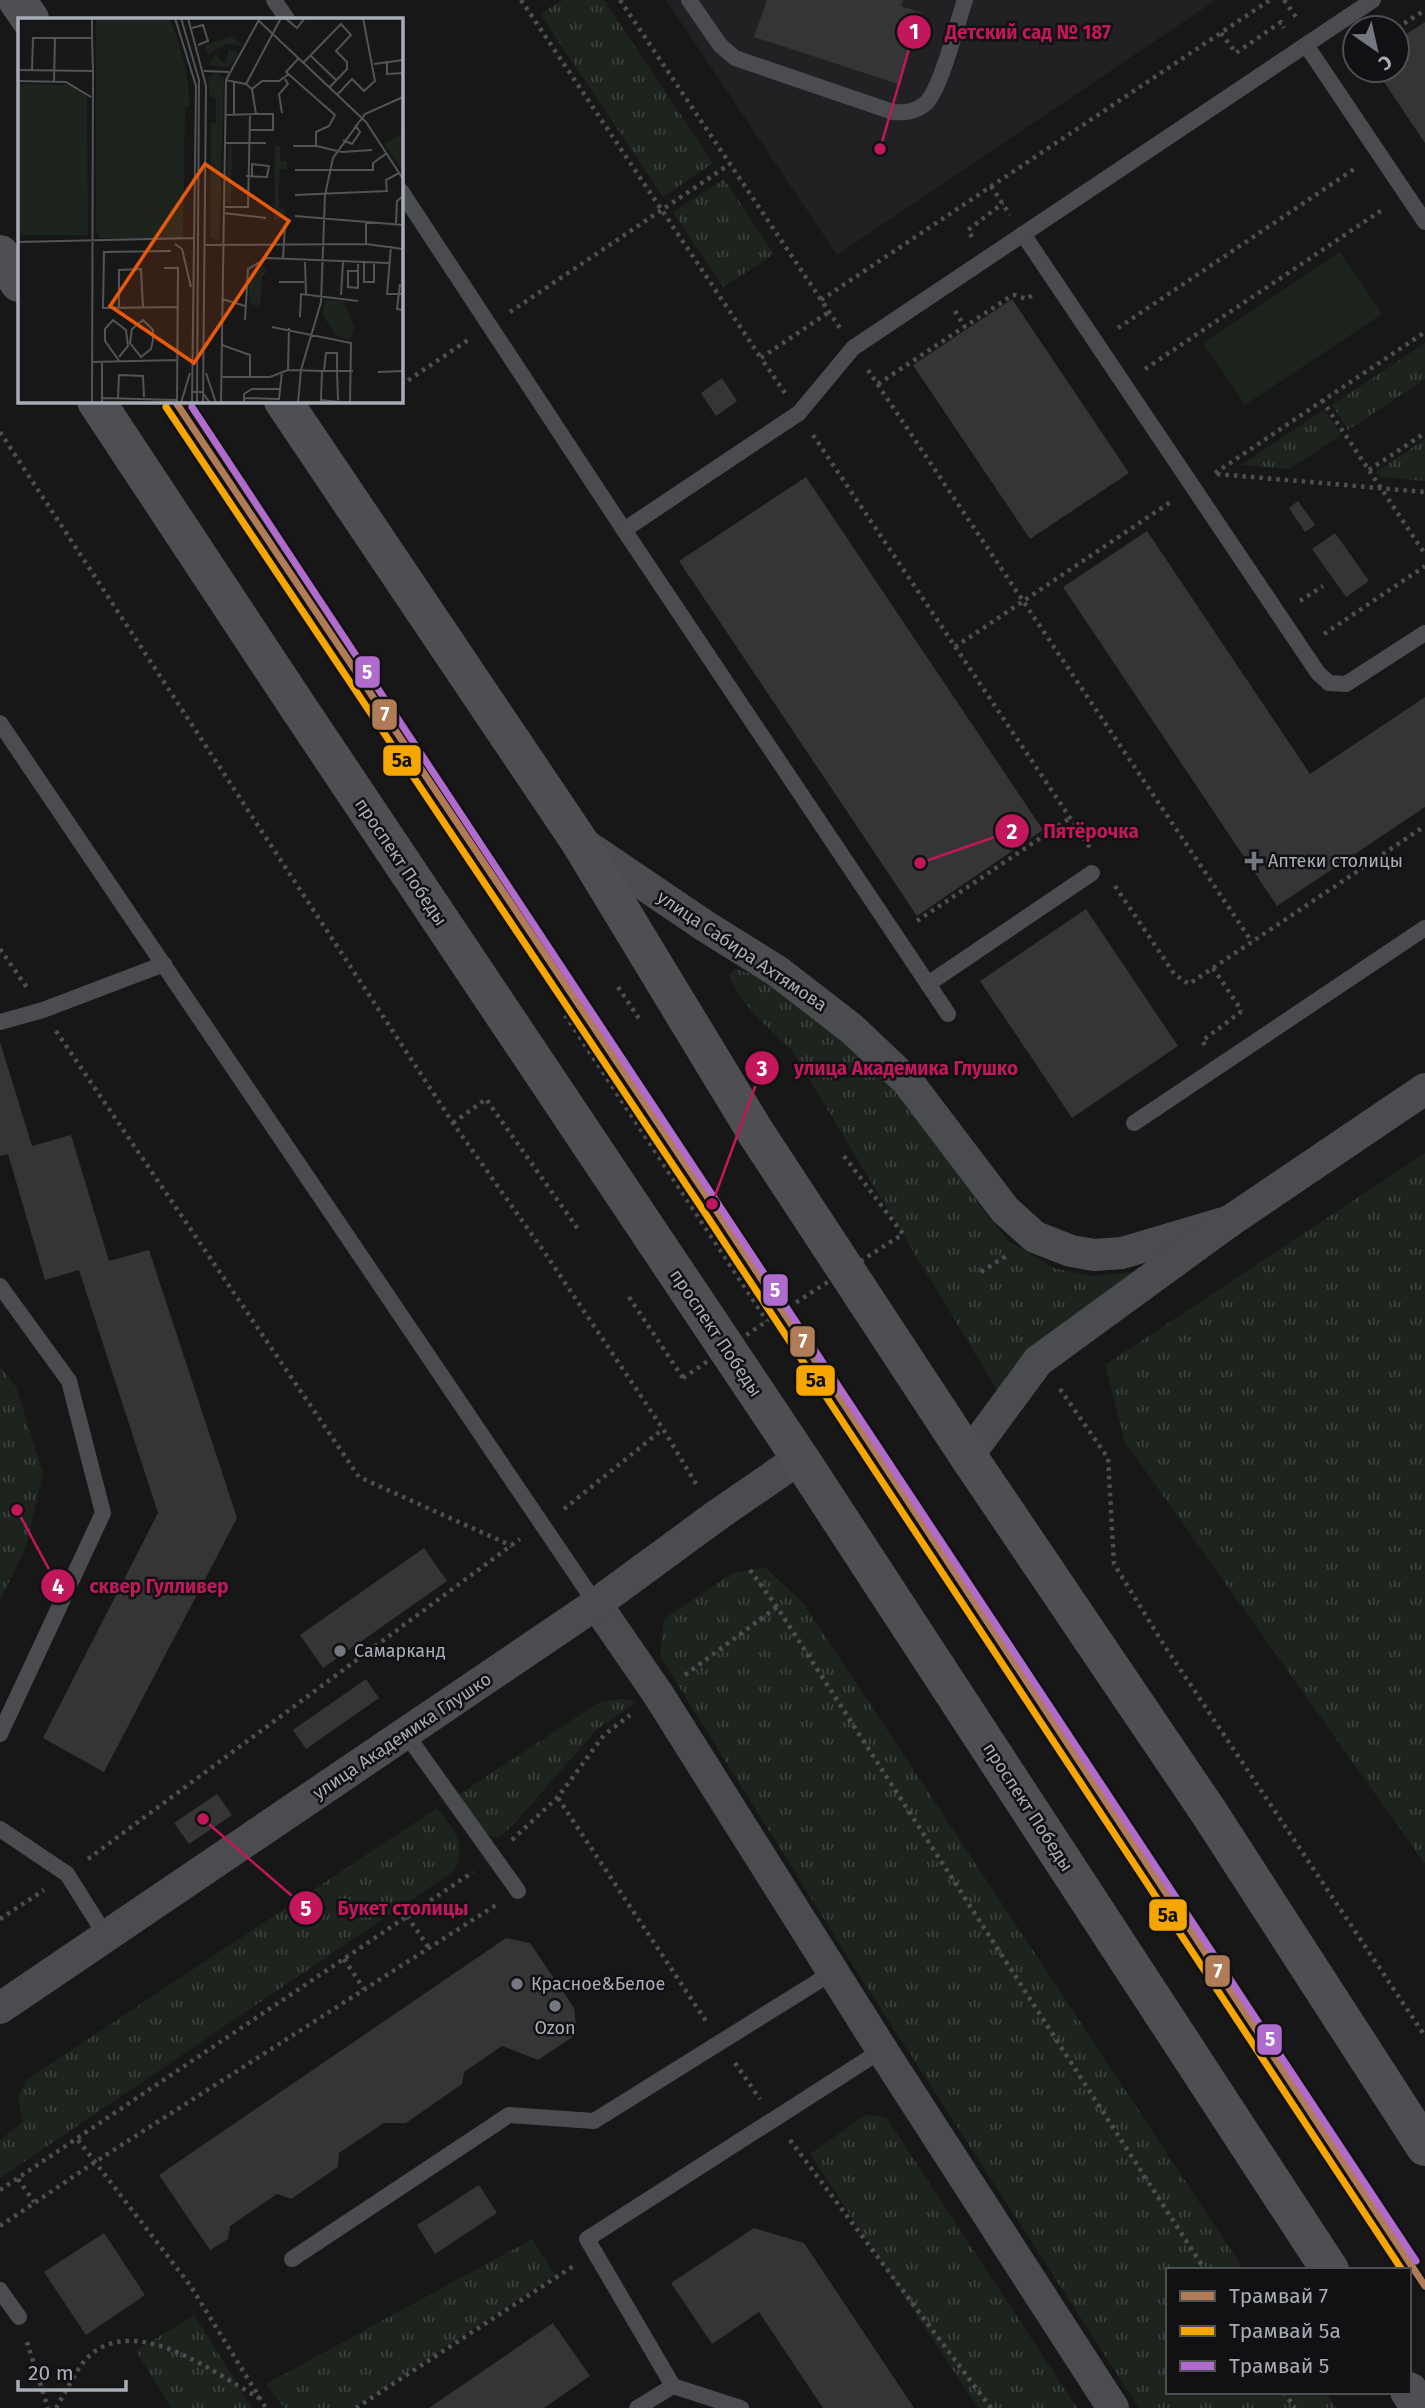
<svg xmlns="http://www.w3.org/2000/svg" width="1425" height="2408" viewBox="0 0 1425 2408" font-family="'Fira Sans',sans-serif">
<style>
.built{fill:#212123}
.grass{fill:url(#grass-tufts)}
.pitch{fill:#1d241e}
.building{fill:#353536}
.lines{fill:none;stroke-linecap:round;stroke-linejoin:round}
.path{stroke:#4d4e52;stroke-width:4.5;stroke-dasharray:3.5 5;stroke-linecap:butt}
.service{stroke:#4b4c50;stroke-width:16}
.minor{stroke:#4b4c50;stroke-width:32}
.primary{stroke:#4d4f52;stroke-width:38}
.path-bridge{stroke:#4d4e52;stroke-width:4.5;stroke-dasharray:3.5 5;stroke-linecap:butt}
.tram-1-casing{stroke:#111113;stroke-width:12}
.tram-2-casing{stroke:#111113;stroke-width:12}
.tram-3-casing{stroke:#111113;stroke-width:12}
.tram-1{stroke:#b07c57;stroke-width:7}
.tram-2{stroke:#f7a600;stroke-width:7}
.tram-3{stroke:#b06ccc;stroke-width:7}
.poi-dot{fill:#757880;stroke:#111113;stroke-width:2.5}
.labels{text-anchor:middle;stroke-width:5;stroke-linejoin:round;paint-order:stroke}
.poi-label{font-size:18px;fill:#a8adb8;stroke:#111113;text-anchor:start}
.street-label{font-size:18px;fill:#a8adb8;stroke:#111113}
.inset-road{fill:none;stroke:#515357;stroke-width:2}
.view{fill:#e8590c;fill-opacity:0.15;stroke:#e8590c;stroke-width:3.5}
.inset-edge{fill:none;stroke:#a8adb8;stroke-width:3.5}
.leader{fill:none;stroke:#c2185b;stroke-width:2.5}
.callout-dot{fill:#c2185b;stroke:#111113;stroke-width:2.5}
.mark-label{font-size:21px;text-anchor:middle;font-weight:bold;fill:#fff}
.callout-label{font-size:19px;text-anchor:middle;font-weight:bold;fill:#c2185b;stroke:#111113;stroke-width:5;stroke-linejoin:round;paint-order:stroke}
.line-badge{stroke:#111113;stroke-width:2.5}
.badge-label{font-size:19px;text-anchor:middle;font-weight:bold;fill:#fff}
.pale-badge-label{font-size:19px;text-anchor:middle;font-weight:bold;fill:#111}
</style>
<defs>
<pattern id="grass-tufts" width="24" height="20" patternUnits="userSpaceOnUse" patternTransform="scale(1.75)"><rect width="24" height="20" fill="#1d241e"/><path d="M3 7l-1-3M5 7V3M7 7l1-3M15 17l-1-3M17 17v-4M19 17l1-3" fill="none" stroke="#3b413d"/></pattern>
</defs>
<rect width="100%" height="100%" fill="#171717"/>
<path class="built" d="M666 0H1216L837 255Z"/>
<g class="grass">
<path d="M562 0H604L713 163 663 197 540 14Z"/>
<path d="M724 179 774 254 723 287 673 212Z"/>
<path d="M1425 343V379L1348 430 1332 405Z"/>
<path d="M1324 410 1341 435 1289 469 1241 465Z"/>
<path d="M1425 439V481L1380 477 1376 472Z"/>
<path d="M735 969 756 975 861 1046 926 1124 982 1209 1008 1241 1054 1268 1092 1276 1136 1272 1000 1395 791 1049C770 1030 738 1003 729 975Z"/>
<path d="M1425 1153V1864L1125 1442 1105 1365Z"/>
<path d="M0 1366 16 1387 43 1473 26 1546 0 1601Z"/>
<path d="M765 1567 804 1604 1244 2270H1168V2392H1325L1336 2408H1139L861 1978 660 1656 664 1619 731 1574Z"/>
<path d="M622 1699 637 1702 596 1730 513 1825C509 1828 504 1834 499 1836 483 1843 465 1806 458 1795L598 1703Z"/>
<path d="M437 1808C453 1831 468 1842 454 1871L0 2178V2140L23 2122 18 2098 26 2080Z"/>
<path d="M865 2115 886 2117 1077 2408H978L810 2154Z"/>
<path d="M532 2239 555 2275 353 2408H284L266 2384Z"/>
<path d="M194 2315 252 2408H171L136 2351Z"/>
</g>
<path class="pitch" d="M1340 252 1382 314 1245 405 1203 343Z"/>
<g class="building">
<path d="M767 0H903L901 6 922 13 898 84 754 37Z"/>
<path d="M1425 22V143L1376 70H1397V40Z"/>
<path d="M1012 299 1129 473 1030 539 913 365Z"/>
<path d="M722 378 737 401 716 416 701 393Z"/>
<path d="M806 477 1043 830 917 916 679 561Z"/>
<path d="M1298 501 1315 525 1305 532 1289 508Z"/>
<path d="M1147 531 1310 774 1425 697V807L1277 906 1063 587Z"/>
<path d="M1335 533 1369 581 1346 597 1312 549Z"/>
<path d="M1086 909 1178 1046 1072 1118 980 981Z"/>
<path d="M0 1042 32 1146 71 1135 109 1261 149 1250 237 1518 104 1772 43 1738 158 1513 79 1270 45 1280 8 1154 0 1156Z"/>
<path d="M424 1548 447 1581 323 1668 300 1635Z"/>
<path d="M366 1679 379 1698 306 1749 293 1730Z"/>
<path d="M217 1794 232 1815 189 1844 174 1823Z"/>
<path d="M506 1938 530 1943 574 2008 577 2034 538 2060 502 2046 464 2072 462 2084 406 2123H384L339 2153 338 2167 291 2199 277 2194 230 2226 228 2239 210 2250 159 2175Z"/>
<path d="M479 2185 497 2213 435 2254 417 2225Z"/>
<path d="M754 2228 804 2243 914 2408H823L759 2312 712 2344 671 2283Z"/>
<path d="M104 2233 145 2295 86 2335 44 2272Z"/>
<path d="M553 2323 590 2376 544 2408H429Z"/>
</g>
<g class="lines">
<g class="path">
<path d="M521 0 761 358"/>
<path d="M620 0 840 328"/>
<path d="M1284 0 1298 20"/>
<path d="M1397 28 1425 10"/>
<path d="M1221 33 1236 53 1281 22 1284 28"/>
<path d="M991 186 1010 215"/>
<path d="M972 237 968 230 1003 203"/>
<path d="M821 300 1270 0"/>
<path d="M955 311 965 327"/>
<path d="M510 312 730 164"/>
<path d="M1118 328 1357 167"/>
<path d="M1145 369 1385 208"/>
<path d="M868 370 1252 942"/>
<path d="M878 384 1011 296 1015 295 1026 299 1033 295"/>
<path d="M401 385 468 340"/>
<path d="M785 393 761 358 829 312"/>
<path d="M1322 400 1425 554"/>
<path d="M0 432 453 1123 545 1253 663 1429 698 1487"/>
<path d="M813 435 1091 849"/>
<path d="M1369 470 1425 433"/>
<path d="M1215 473 1425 332"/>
<path d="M1217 474 1425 492"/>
<path d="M1300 601 1323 586"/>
<path d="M1324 634 1425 566"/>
<path d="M955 647 1172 501"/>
<path d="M1115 886 1175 975 1189 984 1425 826"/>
<path d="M917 921 1070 818"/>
<path d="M0 949 28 989"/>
<path d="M1213 968 1242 1011"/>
<path d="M618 987 640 1020"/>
<path d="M565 1015 767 1321"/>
<path d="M56 1031 359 1477 512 1546"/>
<path d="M1205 1045 1202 1041 1242 1011"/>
<path d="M453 1123 486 1099 578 1229"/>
<path d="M844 1156 903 1234"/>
<path d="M981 1272 1006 1256"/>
<path d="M629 1297 683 1378"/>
<path d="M1060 1389 1108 1458 1114 1564 1164 1645 1425 2036"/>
<path d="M564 1509 663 1429"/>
<path d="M750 1570 777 1607 1205 2270"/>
<path d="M685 1675 777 1607"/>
<path d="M558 1798 706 2021"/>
<path d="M512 1840 558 1797 604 1735 630 1715"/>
<path d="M88 1859 520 1539"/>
<path d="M407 1916 429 1948"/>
<path d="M0 1919 44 1890"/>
<path d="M344 1959 364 1989"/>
<path d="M735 2063 760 2099"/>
<path d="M78 2140 190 2285 266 2408"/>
<path d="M790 2140 991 2408"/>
<path d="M18 2179 34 2202"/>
<path d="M0 2190 473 1872"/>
<path d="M0 2226 95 2162 496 1905"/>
<path d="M27 2342 48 2408"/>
<path d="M1284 2392 1295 2408"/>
<path d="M56 2408C64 2395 78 2366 88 2357 136 2312 214 2373 259 2398"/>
<path d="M356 2408 575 2265"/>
</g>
<g class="service">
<path d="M274 0 287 19"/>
<path d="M689 0 720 45 735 58 893 112C905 113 915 112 925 104 941 90 957 23 965 0"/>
<path d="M1306 45 1425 222"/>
<path d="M401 191 624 530 928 984 1092 873"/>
<path d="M1023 234 1318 673 1329 683 1346 684 1425 633"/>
<path d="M624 530 799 413 853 348 1373 0"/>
<path d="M0 723 596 1604"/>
<path d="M928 984 948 1014"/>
<path d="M0 1022 43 1010 164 964"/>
<path d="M1134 1123 1425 928"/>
<path d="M0 1286 69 1381 103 1513 0 1734"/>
<path d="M406 1734 518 1891"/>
<path d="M0 1829 67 1874 106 1936"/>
<path d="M292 2259 509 2115 594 2121 833 1972"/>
<path d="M0 2290 19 2317"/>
<path d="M637 2408 673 2386"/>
<path d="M741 2408 673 2386 587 2239 882 2050"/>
</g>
<g class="minor">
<path d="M581 842 705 926 777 971 852 1029 908 1082 1005 1210 1035 1237 1071 1251 1094 1255 1122 1253 1230 1221"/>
<path d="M968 1456 1038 1361 1230 1221 1425 1089"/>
<path d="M596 1604 658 1694 882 2050 1113 2408"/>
<path d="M0 2008 596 1604 716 1516 800 1458"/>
</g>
<g class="primary">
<path d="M17 0 30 19"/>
<path d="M0 254 19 283"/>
<path d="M96 401 296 704 800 1458 1330 2270"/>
<path d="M283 401 579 841 756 1133 968 1456 1208 1811 1425 2147"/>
<path d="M1409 2391 1420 2408"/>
</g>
<path class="path-bridge" d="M683 1378 767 1321 903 1234"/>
<defs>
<path id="tram-1" d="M175 401 712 1204 1425 2286"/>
<path id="tram-2" d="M166 407 703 1210 1402 2270"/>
<path id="tram-3" d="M192 407 1416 2261"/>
</defs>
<use href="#tram-1" class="tram-1-casing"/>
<use href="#tram-2" class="tram-2-casing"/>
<use href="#tram-3" class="tram-3-casing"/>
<use href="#tram-1" class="tram-1"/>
<use href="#tram-2" class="tram-2"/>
<use href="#tram-3" class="tram-3"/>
</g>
<g class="poi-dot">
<path d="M1250.5 850.5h7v7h7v7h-7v7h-7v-7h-7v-7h7z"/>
<circle cx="340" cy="1651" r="7"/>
<circle cx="517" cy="1984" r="7"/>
<circle cx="555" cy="2006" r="7"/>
</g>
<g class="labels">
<g class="poi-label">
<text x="1268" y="867">Аптеки столицы</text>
<text x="354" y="1657">Самарканд</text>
<text x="531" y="1990">Красное&amp;Белое</text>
<text x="555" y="2034" text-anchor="middle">Ozon</text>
</g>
<g class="street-label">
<text transform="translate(401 862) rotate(56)" y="6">проспект Победы</text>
<text transform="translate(742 951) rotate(34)" y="6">улица Сабира Ахтямова</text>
<text transform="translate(716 1333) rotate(56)" y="6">проспект Победы</text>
<text transform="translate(402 1736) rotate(-34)" y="6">улица Академика Глушко</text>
<text transform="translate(1028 1807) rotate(57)" y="6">проспект Победы</text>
</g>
</g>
<g transform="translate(18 18)">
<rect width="385" height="385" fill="#171717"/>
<path d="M78 0H151L158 17 168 50 172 88 167 89 165 220H82L78 214ZM213 18 225 28 209 26 189 37 187 27ZM211 31 221 35 211 49 190 47 197 36 207 46ZM198 55 206 60 201 223 192 218 193 105H198V80H192L190 60ZM0 66 54 67 69 78 70 217H0ZM210 127H214L213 186 208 185ZM257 128H262V143H269V151L262 152 261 168V190L268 191 267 197 261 201H256ZM246 247 249 253 244 260 242 290 232 285 230 262ZM308 282 325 283 336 309 332 322 318 318 304 296Z" fill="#1d241e"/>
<path d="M385 114V154L367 126Z" fill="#1d241e"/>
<path class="inset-road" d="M157 0 178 68 174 385M163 0 181 62 179 385M170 0 188 68 185 385M267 0 279 10 287 0M241 3 348 104 385 161M174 10 185 7 190 23 180 27M292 37 318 62M280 41 268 54 317 97 311 108 298 114V128L324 134 354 132M285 45 323 6 333 17 318 33 329 44V51L311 70M369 45V56L385 55M356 46 385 42M0 52 75 53 74 20M14 52 15 20H37M186 53 211 54M208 62 228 66 263 0M0 63 48 64 73 79M36 63 37 20H74V0M228 66 234 71 238 96H255V112H232M234 71 244 63H261L271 56M319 77 334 61 346 73 357 63 345 0M264 95 261 76 270 66 267 61M207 97 238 96M216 98V64M325 122 334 126 342 114 337 107M206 125H248M275 128H298M277 152H355V145L369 135M228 158 249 159 251 148 234 146V158M369 174 368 162 381 155M277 177 369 173M205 189H230L232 98M205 195 248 200M277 198 385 207M348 203V226M378 205 379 183 385 178M0 224 176 220M157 226 164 231 173 269M186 227 348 226 385 231M373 228 369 276H385M153 233 86 234 85 290 160 289M249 240 371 245M265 241 267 207M287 244 288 276M346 245V264H356V246M146 250H160L159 385M340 253H330V269L340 270V246M261 264H286M382 266 379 291 385 292M323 277 325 244M204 281 227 288M101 290V252L123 251 125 290M282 299 283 276 340 283M125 302 135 312V322L133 331 123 339 112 325 114 311ZM227 302 230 251 249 240M254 309 333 325 332 385M271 310 270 352 304 353 303 382 331 385M204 327 232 337V359M101 339 110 328 108 312 95 302 87 311V323L102 344M74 344 159 342M305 353H319L320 382M306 353 308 335H319V353H335M360 354 385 353M188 355 198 385M204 359H252L270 352M174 374H184L192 385M84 380 159 382M100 380 101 357 125 358 126 379M226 380 261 381 264 354M74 385 75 53M84 385V344M163 385 172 355M203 385 208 62 242 0M226 385V376L234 371H262M280 385 283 352 303 284 307 177 315 140 347 96 385 79"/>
<path class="view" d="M187 146 271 203 176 345 92 288Z"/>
<rect width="385" height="385" class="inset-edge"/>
</g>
<path class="leader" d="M880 149L914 32M920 863L1012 831M712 1204L762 1068M17 1510L58 1586M203 1819L306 1908"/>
<g class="callout-dot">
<circle cx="880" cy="149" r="7"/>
<circle cx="920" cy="863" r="7"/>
<circle cx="712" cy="1204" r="7"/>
<circle cx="17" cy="1510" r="7"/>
<circle cx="203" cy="1819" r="7"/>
<circle cx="914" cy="32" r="18"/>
<circle cx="1012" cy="831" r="18"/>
<circle cx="762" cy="1068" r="18"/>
<circle cx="58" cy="1586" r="18"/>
<circle cx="306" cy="1908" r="18"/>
</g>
<g class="mark-label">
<text x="914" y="39">1</text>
<text x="1012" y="839">2</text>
<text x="762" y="1076">3</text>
<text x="58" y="1594">4</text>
<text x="306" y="1916">5</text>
</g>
<g class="callout-label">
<text x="1028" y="39">Детский сад № 187</text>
<text x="1091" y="838">Пятёрочка</text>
<text x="906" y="1075">улица Академика Глушко</text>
<text x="159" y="1593">сквер Гулливер</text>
<text x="403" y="1915">Букет столицы</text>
</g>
<g class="line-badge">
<rect x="354" y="655" width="27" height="34" rx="7" fill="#b06ccc"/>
<rect x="371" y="698" width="27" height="33" rx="7" fill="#b07c57"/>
<rect x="382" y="744" width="40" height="33" rx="7" fill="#f7a600"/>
<rect x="762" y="1273" width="27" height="34" rx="7" fill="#b06ccc"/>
<rect x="789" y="1325" width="27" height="33" rx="7" fill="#b07c57"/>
<rect x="795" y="1364" width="41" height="33" rx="7" fill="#f7a600"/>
<rect x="1148" y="1898" width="40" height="34" rx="7" fill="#f7a600"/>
<rect x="1204" y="1954" width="27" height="34" rx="7" fill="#b07c57"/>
<rect x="1256" y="2023" width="27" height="33" rx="7" fill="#b06ccc"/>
</g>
<g class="badge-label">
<text x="367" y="679">5</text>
<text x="385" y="721">7</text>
<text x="775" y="1297">5</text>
<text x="803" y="1348">7</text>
<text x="1218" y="1978">7</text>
<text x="1270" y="2046">5</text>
</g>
<g class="pale-badge-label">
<text x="402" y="767">5а</text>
<text x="816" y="1387">5а</text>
<text x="1168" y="1922">5а</text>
</g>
<rect x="1166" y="2268" width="245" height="126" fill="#111113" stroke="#4d4f55" stroke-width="2"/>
<rect x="1180" y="2291" width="35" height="10" fill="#b07c57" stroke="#4d4f55" stroke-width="2"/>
<text x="1229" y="2303" font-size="21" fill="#a8adb8">Трамвай 7</text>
<rect x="1180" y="2326" width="35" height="10" fill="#f7a600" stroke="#4d4f55" stroke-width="2"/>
<text x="1229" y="2338" font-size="21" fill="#a8adb8">Трамвай 5а</text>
<rect x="1180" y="2361" width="35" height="10" fill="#b06ccc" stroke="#4d4f55" stroke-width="2"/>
<text x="1229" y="2373" font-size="21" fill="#a8adb8">Трамвай 5</text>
<g transform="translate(1376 49) rotate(146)"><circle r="33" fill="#111113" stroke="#4d4f55" stroke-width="2"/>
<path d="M0-5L12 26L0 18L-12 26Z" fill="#757880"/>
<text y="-10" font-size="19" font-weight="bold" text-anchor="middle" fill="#a8adb8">С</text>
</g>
<path d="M18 2380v10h108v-10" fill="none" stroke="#a8adb8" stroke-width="3.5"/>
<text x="28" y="2380" font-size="21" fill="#a8adb8" stroke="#111113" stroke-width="5" paint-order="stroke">20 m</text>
</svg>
